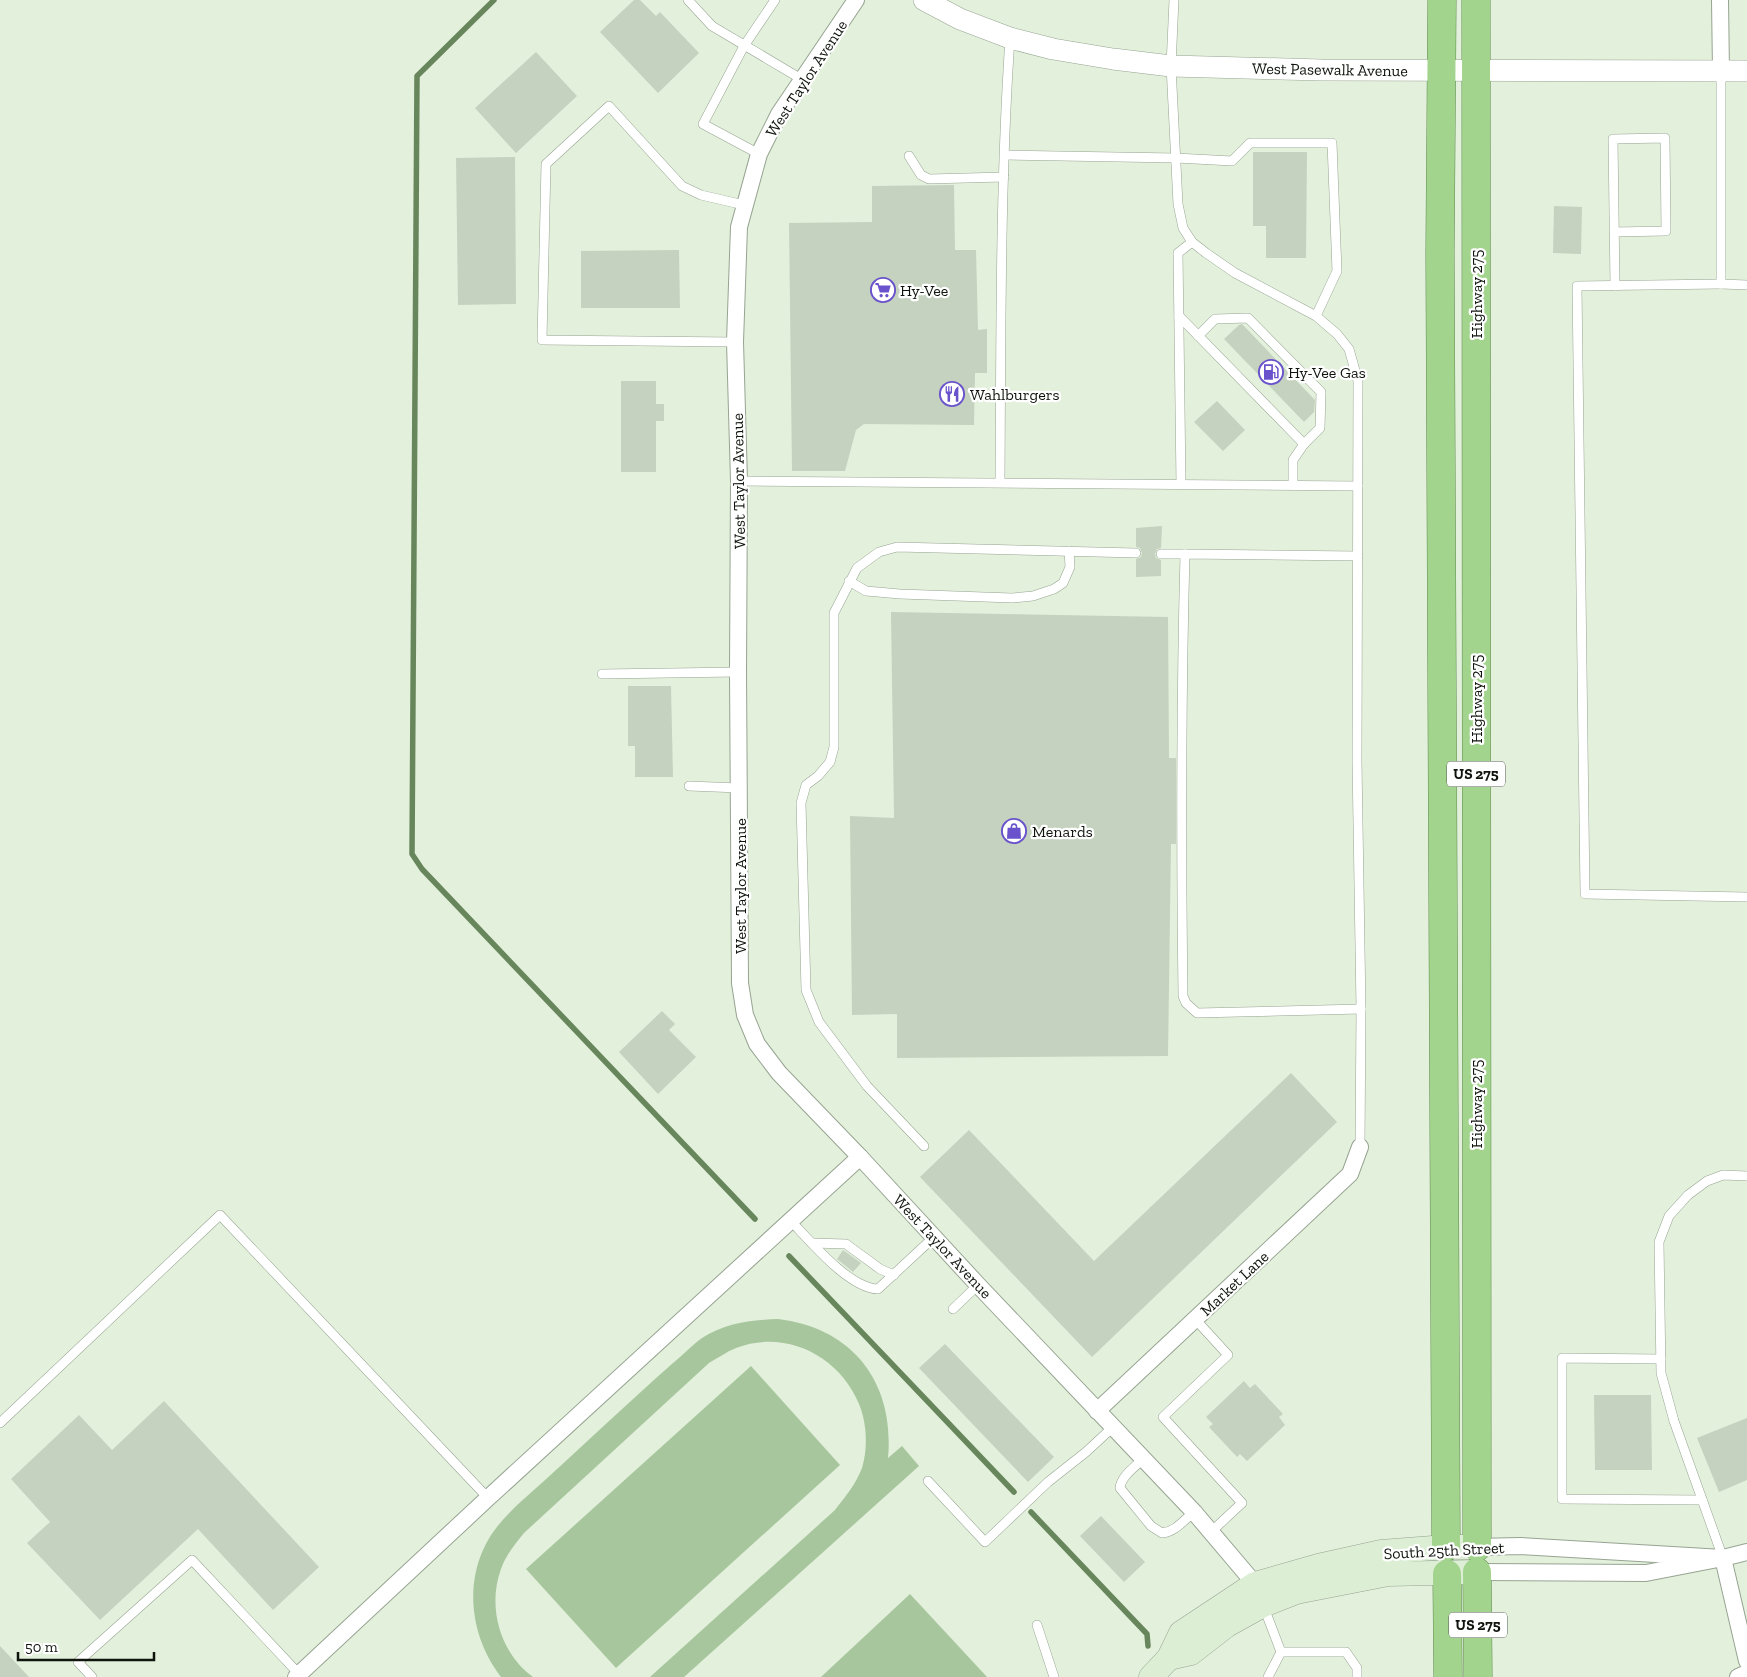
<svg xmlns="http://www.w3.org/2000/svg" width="1747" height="1677" viewBox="0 0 1747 1677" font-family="'Zilla Slab',serif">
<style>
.green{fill:#a8c69d}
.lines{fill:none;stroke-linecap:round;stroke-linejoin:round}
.stream{stroke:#68865b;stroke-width:5.5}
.building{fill:#c4d2bf}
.service-casing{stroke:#97a492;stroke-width:10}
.minor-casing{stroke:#97a492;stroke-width:18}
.tertiary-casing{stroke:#97a492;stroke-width:22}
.secondary-casing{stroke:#97a492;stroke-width:25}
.trunk-casing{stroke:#608a4f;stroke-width:29}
.service{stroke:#fff;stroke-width:9}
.minor{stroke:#fff;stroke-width:16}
.tertiary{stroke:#fff;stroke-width:21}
.secondary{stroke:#dcefd5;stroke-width:24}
.trunk{stroke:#a3d48e;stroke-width:28}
.labels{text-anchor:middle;stroke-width:4.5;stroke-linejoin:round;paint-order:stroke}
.shield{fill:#fff;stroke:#575a56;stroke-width:1}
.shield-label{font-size:15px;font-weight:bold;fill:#0f140d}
.street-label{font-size:16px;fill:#0f140d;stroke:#fff}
.poi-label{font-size:16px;fill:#0f140d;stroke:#fff;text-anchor:start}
</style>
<rect width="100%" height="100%" fill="#e2f0dc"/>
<g class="green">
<path d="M778 1319C854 1328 895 1384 888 1458L902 1446 919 1466 684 1677H650L835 1510C845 1497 856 1484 862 1468 868 1448 867 1423 859 1404 839 1356 786 1329 736 1348 726 1352 718 1358 709 1363L524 1533C515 1544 506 1555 501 1569 487 1607 500 1653 533 1677H501C473 1641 464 1590 484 1548 496 1521 523 1500 544 1481 566 1461 587 1441 608 1422 630 1402 651 1382 673 1363 683 1355 692 1345 702 1338 725 1323 751 1320 778 1319Z"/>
<path d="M751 1366 840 1465 616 1668 526 1569Z"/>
<path d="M910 1594 987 1677H821Z"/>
</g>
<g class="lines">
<g class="stream">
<path d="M494 0 417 76 412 854 422 869 755 1219"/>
<path d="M789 1256 1014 1492"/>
<path d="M1031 1512 1147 1634 1148 1646"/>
</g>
</g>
<g class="building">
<path d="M634 0H640L656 16 660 12 699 53 658 93 600 32Z"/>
<path d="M536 52 577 96 516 153 475 108Z"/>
<path d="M1253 152H1307L1306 258H1266V226H1253Z"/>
<path d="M515 157 516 304 458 305 456 158Z"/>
<path d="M954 185 955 250H976L978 330 987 329V373H975L974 425 864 424 856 430 845 471H792L789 223 872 222V186Z"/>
<path d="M1554 206 1582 207 1581 254 1553 253Z"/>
<path d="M679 250 680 308H581V251Z"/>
<path d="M1242 324 1315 400 1314 412 1304 422 1224 339 1239 325Z"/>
<path d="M621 381H656V404H664V421H656V472H621Z"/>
<path d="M1217 401 1245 430 1223 451 1194 422Z"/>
<path d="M1162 526 1161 548 1157 549 1155 554 1156 558 1161 560V576L1136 577V559L1141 557 1142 553 1140 548 1136 547V528Z"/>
<path d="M891 612 1168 617 1169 758H1176V844H1171L1168 1056 897 1058V1014L852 1015 850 816 894 818Z"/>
<path d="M628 686H671L673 777H635V746H628Z"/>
<path d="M662 1011 675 1024 669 1030 696 1057 658 1094 619 1052Z"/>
<path d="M1291 1073 1337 1122 1092 1357 920 1177 969 1130 1094 1261Z"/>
<path d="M843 1250 861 1263 853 1272 837 1259Z"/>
<path d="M945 1344 1054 1457 1028 1482 919 1368Z"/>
<path d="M1244 1381 1250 1388 1255 1384 1283 1414 1279 1417 1285 1425 1247 1461 1240 1454 1237 1457 1209 1427 1213 1424 1206 1417Z"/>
<path d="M1594 1395H1651L1652 1470H1595Z"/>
<path d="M164 1401 319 1567 273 1610 198 1529 100 1620 27 1543 50 1522 11 1479 79 1415 112 1450Z"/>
<path d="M1747 1418V1480L1719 1492 1697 1438Z"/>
<path d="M1101 1516 1145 1562 1124 1582 1080 1536Z"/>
<path d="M0 1646 29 1677H0Z"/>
</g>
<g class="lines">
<defs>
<g id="service">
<path d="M688 0 712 26 803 80"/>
<path d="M1174 0 1171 66 1178 204 1183 228 1192 242 1206 253 1235 273 1316 316 1337 334 1349 349 1358 381 1357 761 1361 1009 1360 1147"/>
<path d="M1721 71V284L1747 285"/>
<path d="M759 154 703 124 744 46 775 0"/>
<path d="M1005 155 1176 158 1232 161 1250 143H1332L1337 271 1316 316"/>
<path d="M909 156 921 175 929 179 1004 177"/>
<path d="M1614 232 1666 231 1665 138 1613 139 1615 286"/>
<path d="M1721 284 1577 286 1585 894 1747 897"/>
<path d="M1179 316 1304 444 1293 460V485"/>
<path d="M1198 336 1215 319 1248 318 1321 392 1320 428 1304 444"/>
<path d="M735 342 542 340 546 164 609 106 682 186 701 195 744 205"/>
<path d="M739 481 1358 486"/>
<path d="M1000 482C1001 334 1000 185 1010 38"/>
<path d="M1181 484 1178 253 1192 242"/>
<path d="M1161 554H1185"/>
<path d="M1358 556 1185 554C1181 701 1181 848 1183 996L1186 1003 1197 1013 1361 1009"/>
<path d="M849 581 866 591 900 594 1012 598 1033 596 1054 589 1063 583 1070 567 1069 551"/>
<path d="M602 674 738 672"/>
<path d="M689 786 739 788"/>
<path d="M924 1146 867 1086 819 1022 806 990 801 803 806 785 818 776 830 762 834 747V613L857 568 879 552 897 547 1136 553"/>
<path d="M791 1221C811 1242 849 1288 878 1289L934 1237"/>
<path d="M812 1243 846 1244 880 1269 894 1275"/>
<path d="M953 1309 978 1285"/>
<path d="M1195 1319 1228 1355 1163 1417 1242 1503 1212 1531"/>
<path d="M1661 1359 1562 1358V1499L1702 1500"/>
<path d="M0 1423 220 1215 488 1498"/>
<path d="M1143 1459C1135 1467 1121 1476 1120 1488L1151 1526 1162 1533C1175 1532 1184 1520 1194 1512"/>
<path d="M928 1481 985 1542 1048 1482 1086 1452 1113 1427"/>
<path d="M1723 1558 1674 1421 1661 1373 1659 1242 1669 1216 1688 1195 1707 1181 1723 1175 1747 1176"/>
<path d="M1263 1605 1281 1652"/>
<path d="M1037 1625 1054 1677"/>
<path d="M92 1677 78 1662 192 1560 299 1674"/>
<path d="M1268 1677 1281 1652H1346L1357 1668V1677"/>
</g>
<g id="minor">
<path d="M856 0 779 114 759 154 739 227 735 342 739 481 738 672 740 983 745 1015 757 1044 779 1073 860 1157 978 1285 1194 1512 1255 1584 1259 1593"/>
<path d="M1720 0 1721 71"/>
<path d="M1097 1411 1350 1174 1360 1147"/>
<path d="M1747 1552 1723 1558 1747 1661"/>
<path d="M1477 1572 1646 1573 1723 1558 1520 1546 1477 1547"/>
<path d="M296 1677 488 1498 860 1157"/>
<path d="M1738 1677 1747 1673"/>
</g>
<path id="tertiary" d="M924 0 960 19 1010 38 1053 49 1113 59 1171 66 1322 70 1747 71"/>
<g id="secondary">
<path d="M1169 1658 1191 1653 1227 1625 1263 1605 1296 1592 1388 1574 1477 1572"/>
<path d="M1151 1677 1169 1658 1181 1633 1255 1584 1318 1566 1381 1552 1446 1547H1477"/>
</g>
<g id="trunk">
<path d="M1442 0 1440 253 1446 1547"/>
<path d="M1476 0 1477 1547"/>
<path d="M1477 1572 1478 1677"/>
<path d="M1447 1574 1448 1677"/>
</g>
</defs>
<use href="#service" class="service-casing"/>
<use href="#minor" class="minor-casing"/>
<use href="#tertiary" class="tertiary-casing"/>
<use href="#secondary" class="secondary-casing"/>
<use href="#trunk" class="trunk-casing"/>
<use href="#service" class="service"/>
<use href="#minor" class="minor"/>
<use href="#tertiary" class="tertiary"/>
<use href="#secondary" class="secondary"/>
<use href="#trunk" class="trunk"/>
</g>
<defs>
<symbol id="supermarket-ring" viewBox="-11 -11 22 22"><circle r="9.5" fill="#fff" stroke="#6952cb" stroke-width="1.5"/><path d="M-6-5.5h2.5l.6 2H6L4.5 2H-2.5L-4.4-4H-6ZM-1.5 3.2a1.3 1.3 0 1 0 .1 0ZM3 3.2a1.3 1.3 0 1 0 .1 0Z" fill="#6952cb"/></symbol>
<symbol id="fuel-ring" viewBox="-11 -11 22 22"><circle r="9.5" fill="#fff" stroke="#6952cb" stroke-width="1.5"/><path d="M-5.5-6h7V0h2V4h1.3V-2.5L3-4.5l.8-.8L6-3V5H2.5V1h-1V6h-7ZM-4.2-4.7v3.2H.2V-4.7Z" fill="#6952cb"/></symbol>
<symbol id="restaurant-ring" viewBox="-11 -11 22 22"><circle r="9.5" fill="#fff" stroke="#6952cb" stroke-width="1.5"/><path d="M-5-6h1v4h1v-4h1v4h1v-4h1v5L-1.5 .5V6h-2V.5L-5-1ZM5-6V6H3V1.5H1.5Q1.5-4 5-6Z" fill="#6952cb"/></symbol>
<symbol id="shop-ring" viewBox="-11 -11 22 22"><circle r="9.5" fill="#fff" stroke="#6952cb" stroke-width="1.5"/><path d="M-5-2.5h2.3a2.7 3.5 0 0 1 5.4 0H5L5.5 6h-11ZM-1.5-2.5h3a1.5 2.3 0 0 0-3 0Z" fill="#6952cb"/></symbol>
</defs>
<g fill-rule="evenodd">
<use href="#supermarket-ring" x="869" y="276" width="28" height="28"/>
<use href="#fuel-ring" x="1257" y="358" width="28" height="28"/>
<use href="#restaurant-ring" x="938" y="380" width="28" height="28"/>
<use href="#shop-ring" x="1000" y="817" width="28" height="28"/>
</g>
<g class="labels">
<g class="shield">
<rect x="1447" y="761.5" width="58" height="25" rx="4"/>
<rect x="1449" y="1612.5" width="58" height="25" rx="4"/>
</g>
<g class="shield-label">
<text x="1476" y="779">US 275</text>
<text x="1478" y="1630">US 275</text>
</g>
<g class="street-label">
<text transform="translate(1330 69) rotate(1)" y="6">West Pasewalk Avenue</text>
<text transform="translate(806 78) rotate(-57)" y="6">West Taylor Avenue</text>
<text transform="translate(1476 294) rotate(-90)" y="6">Highway 275</text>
<text transform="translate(738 481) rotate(-91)" y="6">West Taylor Avenue</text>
<text transform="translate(1476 699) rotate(-90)" y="6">Highway 275</text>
<text transform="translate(740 886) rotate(-90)" y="6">West Taylor Avenue</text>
<text transform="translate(1476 1104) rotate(-90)" y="6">Highway 275</text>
<text transform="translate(943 1246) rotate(47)" y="6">West Taylor Avenue</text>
<text transform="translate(1234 1283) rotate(-43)" y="6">Market Lane</text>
<text transform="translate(1444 1550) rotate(-3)" y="6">South 25th Street</text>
</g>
<g class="poi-label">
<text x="900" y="296">Hy-Vee</text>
<text x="1288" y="378">Hy-Vee Gas</text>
<text x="970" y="400">Wahlburgers</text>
<text x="1032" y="837">Menards</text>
</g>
</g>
<path d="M18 1652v8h136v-8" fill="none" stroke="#0f140d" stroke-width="2.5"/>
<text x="25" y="1652" font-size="15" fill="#0f140d" stroke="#ffffff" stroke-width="4" paint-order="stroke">50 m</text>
</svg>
